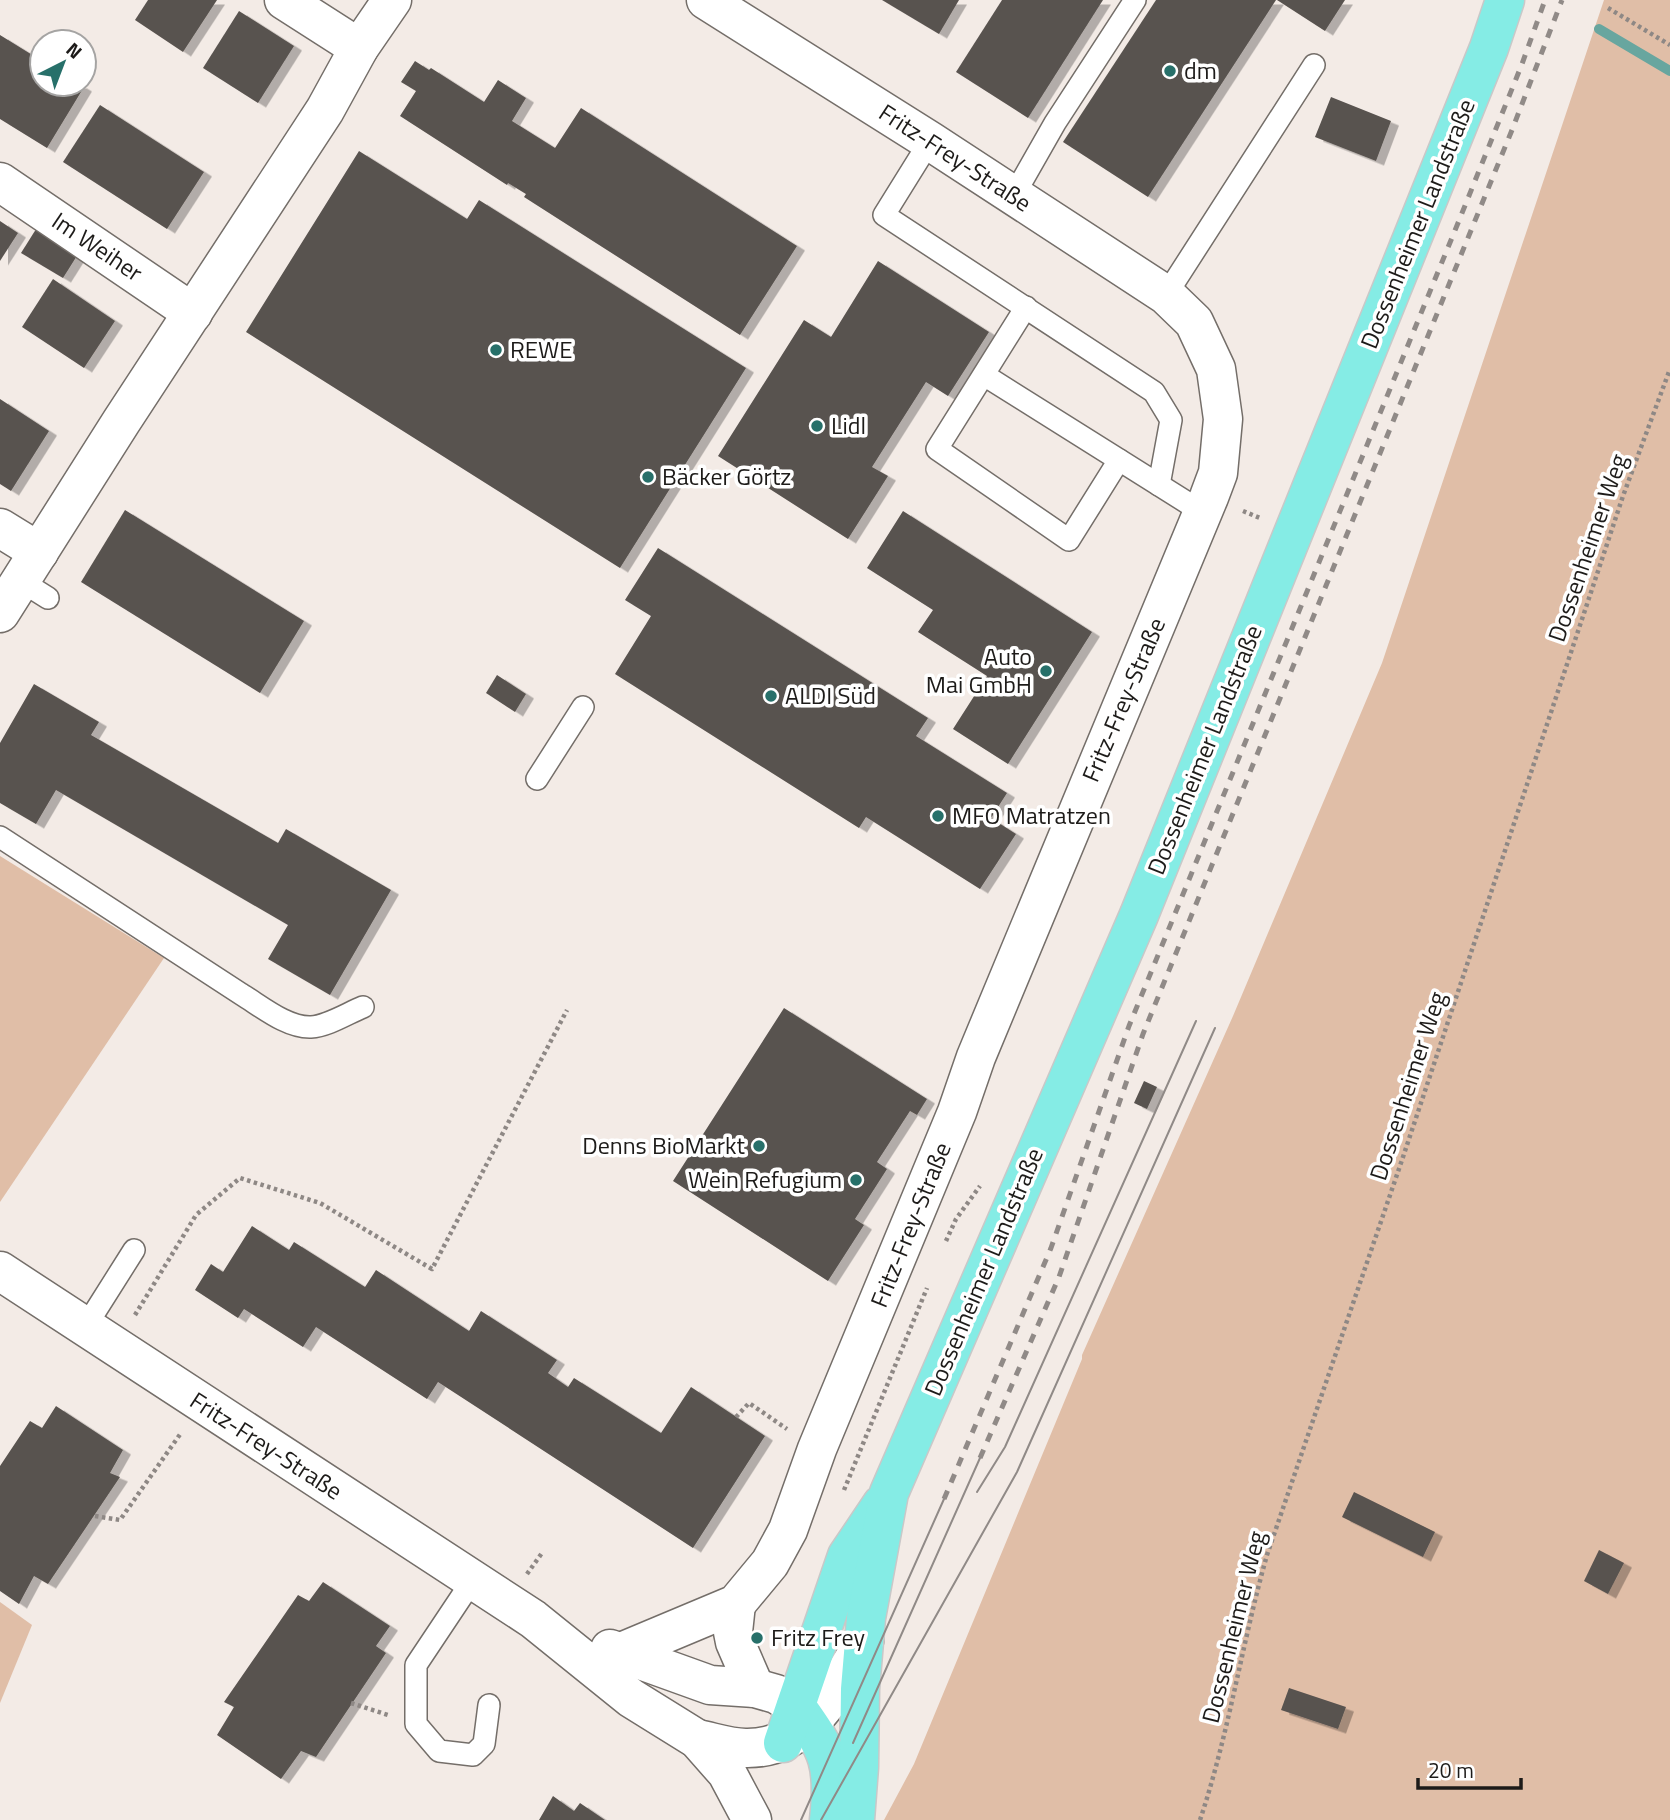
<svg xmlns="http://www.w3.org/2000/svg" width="1670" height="1820" viewBox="0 0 1670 1820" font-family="'Titillium Web',sans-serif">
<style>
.green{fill:#e0bea7}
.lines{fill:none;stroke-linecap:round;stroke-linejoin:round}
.stream{stroke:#68a69f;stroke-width:10}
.building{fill:#59534f;filter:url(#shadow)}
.lane-casing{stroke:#746e69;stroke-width:24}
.street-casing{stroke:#746e69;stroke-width:41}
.primary-casing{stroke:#c9c8c8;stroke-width:41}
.path{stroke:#8e8885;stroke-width:4.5;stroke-dasharray:3.5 3.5;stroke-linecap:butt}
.lane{stroke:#fff;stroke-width:21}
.street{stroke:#fff;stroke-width:38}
.primary{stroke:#85ece5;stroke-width:38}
.tram{stroke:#908a87;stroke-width:2}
.rail{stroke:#908a87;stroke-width:5;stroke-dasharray:9 9;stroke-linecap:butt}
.poi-dot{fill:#27706a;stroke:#fff;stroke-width:2.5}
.labels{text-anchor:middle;stroke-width:7;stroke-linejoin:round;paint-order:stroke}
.poi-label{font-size:24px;fill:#1d1b19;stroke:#fff;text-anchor:start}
.street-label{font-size:24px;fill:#1d1b19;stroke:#fff}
</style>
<defs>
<filter id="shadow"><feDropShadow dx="8" dy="4.5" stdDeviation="0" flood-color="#0004"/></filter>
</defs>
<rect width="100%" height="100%" fill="#f3ebe6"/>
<g class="green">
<path d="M1604 0H1670V1820H884L914 1764 1082 1359V1355L1233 1016 1382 663Z"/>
<path d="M0 856 164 958 0 1202Z"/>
<path d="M0 1602 32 1625 0 1703Z"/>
</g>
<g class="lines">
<path class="stream" d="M1599 29 1670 71"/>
</g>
<g class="building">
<path d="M148 0H217L183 52 135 20Z"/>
<path d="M882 0H959L939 34Z"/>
<path d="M1002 0H1103L1028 118 956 72Z"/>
<path d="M1156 0H1276L1148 197 1063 142Z"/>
<path d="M1277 0H1345L1325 31Z"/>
<path d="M239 11 294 46 258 103 203 68Z"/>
<path d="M0 35 42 61V84H79L84 87 47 148 0 119Z"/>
<path d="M415 61 429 70 431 68 484 102 498 80 526 98 512 121 555 148 581 108 797 246 740 335 524 197 526 194 508 183 507 185 400 116 416 91 401 82Z"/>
<path d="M1331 97 1391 121 1376 161 1315 137Z"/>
<path d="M100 105 204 172 167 229 63 162Z"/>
<path d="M359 151 467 219 479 200 746 368 620 568 246 332Z"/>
<path d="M0 221 18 233 0 261Z"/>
<path d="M38 226 80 251 63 278 21 253Z"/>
<path d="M878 261 989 332 948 396 926 382 872 467 888 476 848 539 718 456 804 320 831 337Z"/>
<path d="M53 279 115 321 84 368 22 327Z"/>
<path d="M0 399 49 431 11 491 0 484Z"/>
<path d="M125 510 304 621 260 693 81 582Z"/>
<path d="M903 511 1092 632 1008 764 953 729 987 676 918 632 933 610 867 568Z"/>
<path d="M658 548 928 718 916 736 1007 793 991 818 1016 834 980 889 866 817 859 828 615 674 651 616 625 600Z"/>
<path d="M497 675 526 694 515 712 486 693Z"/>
<path d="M34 684 99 722 91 735 278 843 286 829 391 890 330 995 268 959 288 925 56 790 36 824 0 803V743Z"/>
<path d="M784 1008 927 1099 917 1115 910 1111 877 1162 887 1169 855 1219 864 1225 828 1281 673 1181Z"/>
<path d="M1144 1081 1157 1087 1147 1109 1134 1103Z"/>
<path d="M252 1226 289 1250 294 1242 365 1287 376 1270 469 1331 481 1311 557 1360 548 1373 568 1387 574 1378 661 1433 691 1387 765 1436 693 1548 438 1382 427 1399 316 1327 303 1347 244 1309 238 1318 195 1290 211 1264 223 1272Z"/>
<path d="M56 1406 123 1450 110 1473 120 1477 48 1584 34 1576 19 1604 0 1591V1466L30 1421 42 1428Z"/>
<path d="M1354 1492 1435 1532 1423 1557 1342 1517Z"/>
<path d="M1599 1550 1624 1563 1608 1594 1584 1581Z"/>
<path d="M323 1582 390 1626 376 1646 386 1653 316 1757 301 1751 281 1779 217 1735 234 1707 224 1702 298 1595 309 1601Z"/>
<path d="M1289 1688 1346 1707 1338 1729 1281 1710Z"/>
<path d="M553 1796 574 1811 580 1803 605 1820H539Z"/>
</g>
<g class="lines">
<defs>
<g id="lane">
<path d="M930 141 884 215 1154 392 1171 420 1159 485"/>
<path d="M1014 195 1055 123 1135 0"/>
<path d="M1166 295 1314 65"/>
<path d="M1026 307 937 449 1069 540 1119 460"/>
<path d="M984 375 1202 512"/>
<path d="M21 581 48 598"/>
<path d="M537 779 583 707"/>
<path d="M0 837 241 994C261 1006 287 1028 311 1027 328 1026 348 1013 363 1007"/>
<path d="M86 1326 134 1250"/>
<path d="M472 1581 416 1665V1724L439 1751 473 1755 484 1744 489 1705"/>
</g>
<g id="street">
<path d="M284 0 359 48"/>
<path d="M0 182 193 313"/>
<path d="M0 528 39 552"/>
<path d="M0 613 121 422 325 110 359 48 392 0"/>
<path d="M0 1271 533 1619 631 1698 697 1739 727 1773 752 1820"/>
<path d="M736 1604 733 1632 735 1642 755 1688"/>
<path d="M610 1649 710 1685 755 1688 776 1694 796 1706"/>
<path d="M619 1653 736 1604 770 1563 788 1530 817 1449 957 1112 976 1057 1209 497 1218 473 1223 419 1216 369 1194 322 1166 295 930 141 706 0"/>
<path d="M697 1739C713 1742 730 1748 746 1748 811 1749 836 1689 864 1641"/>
</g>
<g id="primary">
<path d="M796 1706C829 1751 835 1765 829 1820"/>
<path d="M783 1743 847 1556 882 1504"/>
<path d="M855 1820 859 1767 860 1689 866 1618 889 1493 1139 915 1489 48 1505 0"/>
</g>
</defs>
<use href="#lane" class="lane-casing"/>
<use href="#street" class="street-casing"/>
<use href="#primary" class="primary-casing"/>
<g class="path">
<path d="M1608 8 1670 45"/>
<path d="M1243 511 1260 518"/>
<path d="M946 1241 956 1219 980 1186"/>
<path d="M135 1315 196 1215 240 1178 320 1203 432 1269 567 1010"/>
<path d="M736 1417 749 1403 787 1429"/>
<path d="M844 1490 927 1288"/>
<path d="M95 1516 120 1520 181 1433"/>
<path d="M527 1574 542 1553"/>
<path d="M351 1703 388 1715"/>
<path d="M1200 1820C1229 1733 1242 1643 1267 1555L1402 1160 1623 496 1670 369"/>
</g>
<use href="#lane" class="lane"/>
<use href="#street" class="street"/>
<use href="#primary" class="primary"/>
<g class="tram">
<path d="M977 1492 1005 1447 1196 1021"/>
<path d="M853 1743 980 1458"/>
<path d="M801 1820 944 1499"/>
<path d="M821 1820 1017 1472 1215 1028"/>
</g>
<g class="rail">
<path d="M980 1458 1059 1277 1143 1034 1512 130 1562 0"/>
<path d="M944 1499 1051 1248 1129 1026 1458 223 1522 64 1545 0"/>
</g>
</g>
<g class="poi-dot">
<circle cx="1170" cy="71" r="7"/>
<circle cx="496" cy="350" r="7"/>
<circle cx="817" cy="426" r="7"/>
<circle cx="648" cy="477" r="7"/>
<circle cx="1046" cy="671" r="7"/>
<circle cx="771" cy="696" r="7"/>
<circle cx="938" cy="816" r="7"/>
<circle cx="759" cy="1146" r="7"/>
<circle cx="856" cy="1180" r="7"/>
<circle cx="757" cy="1638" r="7"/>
</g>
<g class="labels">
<g class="poi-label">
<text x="1184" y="79">dm</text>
<text x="510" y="358">REWE</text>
<text x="831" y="434">Lidl</text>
<text x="662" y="485">Bäcker Görtz</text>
<text x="1032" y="665" text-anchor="end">Auto<tspan x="1032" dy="28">Mai GmbH</tspan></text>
<text x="785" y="704">ALDI Süd</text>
<text x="952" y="824">MFO Matratzen</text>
<text x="745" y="1154" text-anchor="end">Denns BioMarkt</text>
<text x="842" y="1188" text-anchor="end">Wein Refugium</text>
<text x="771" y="1646">Fritz Frey</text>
</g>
<g class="street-label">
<text transform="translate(955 158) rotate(33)" y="8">Fritz-Frey-Straße</text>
<text transform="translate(1418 224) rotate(-68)" y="8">Dossenheimer Landstraße</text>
<text transform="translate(97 247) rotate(34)" y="8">Im Weiher</text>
<text transform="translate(1588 548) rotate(-71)" y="8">Dossenheimer Weg</text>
<text transform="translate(1124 700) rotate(-67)" y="8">Fritz-Frey-Straße</text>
<text transform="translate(1205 750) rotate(-68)" y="8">Dossenheimer Landstraße</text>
<text transform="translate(1408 1086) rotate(-72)" y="8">Dossenheimer Weg</text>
<text transform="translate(911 1225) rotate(-68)" y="8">Fritz-Frey-Straße</text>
<text transform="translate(984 1272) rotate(-67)" y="8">Dossenheimer Landstraße</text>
<text transform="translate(266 1446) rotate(33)" y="8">Fritz-Frey-Straße</text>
<text transform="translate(1234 1627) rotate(-76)" y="8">Dossenheimer Weg</text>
</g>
</g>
<g transform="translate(63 63) rotate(42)"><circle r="33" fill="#ffffff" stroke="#a5a4a3" stroke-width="2"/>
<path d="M0-5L12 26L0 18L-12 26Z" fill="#27706a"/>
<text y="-10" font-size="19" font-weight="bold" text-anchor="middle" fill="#1d1b19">N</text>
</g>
<path d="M1418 1778v10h103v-10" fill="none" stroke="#1d1b19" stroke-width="3.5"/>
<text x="1428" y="1778" font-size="21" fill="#1d1b19" stroke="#ffffff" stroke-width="5" paint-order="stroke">20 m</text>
</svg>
